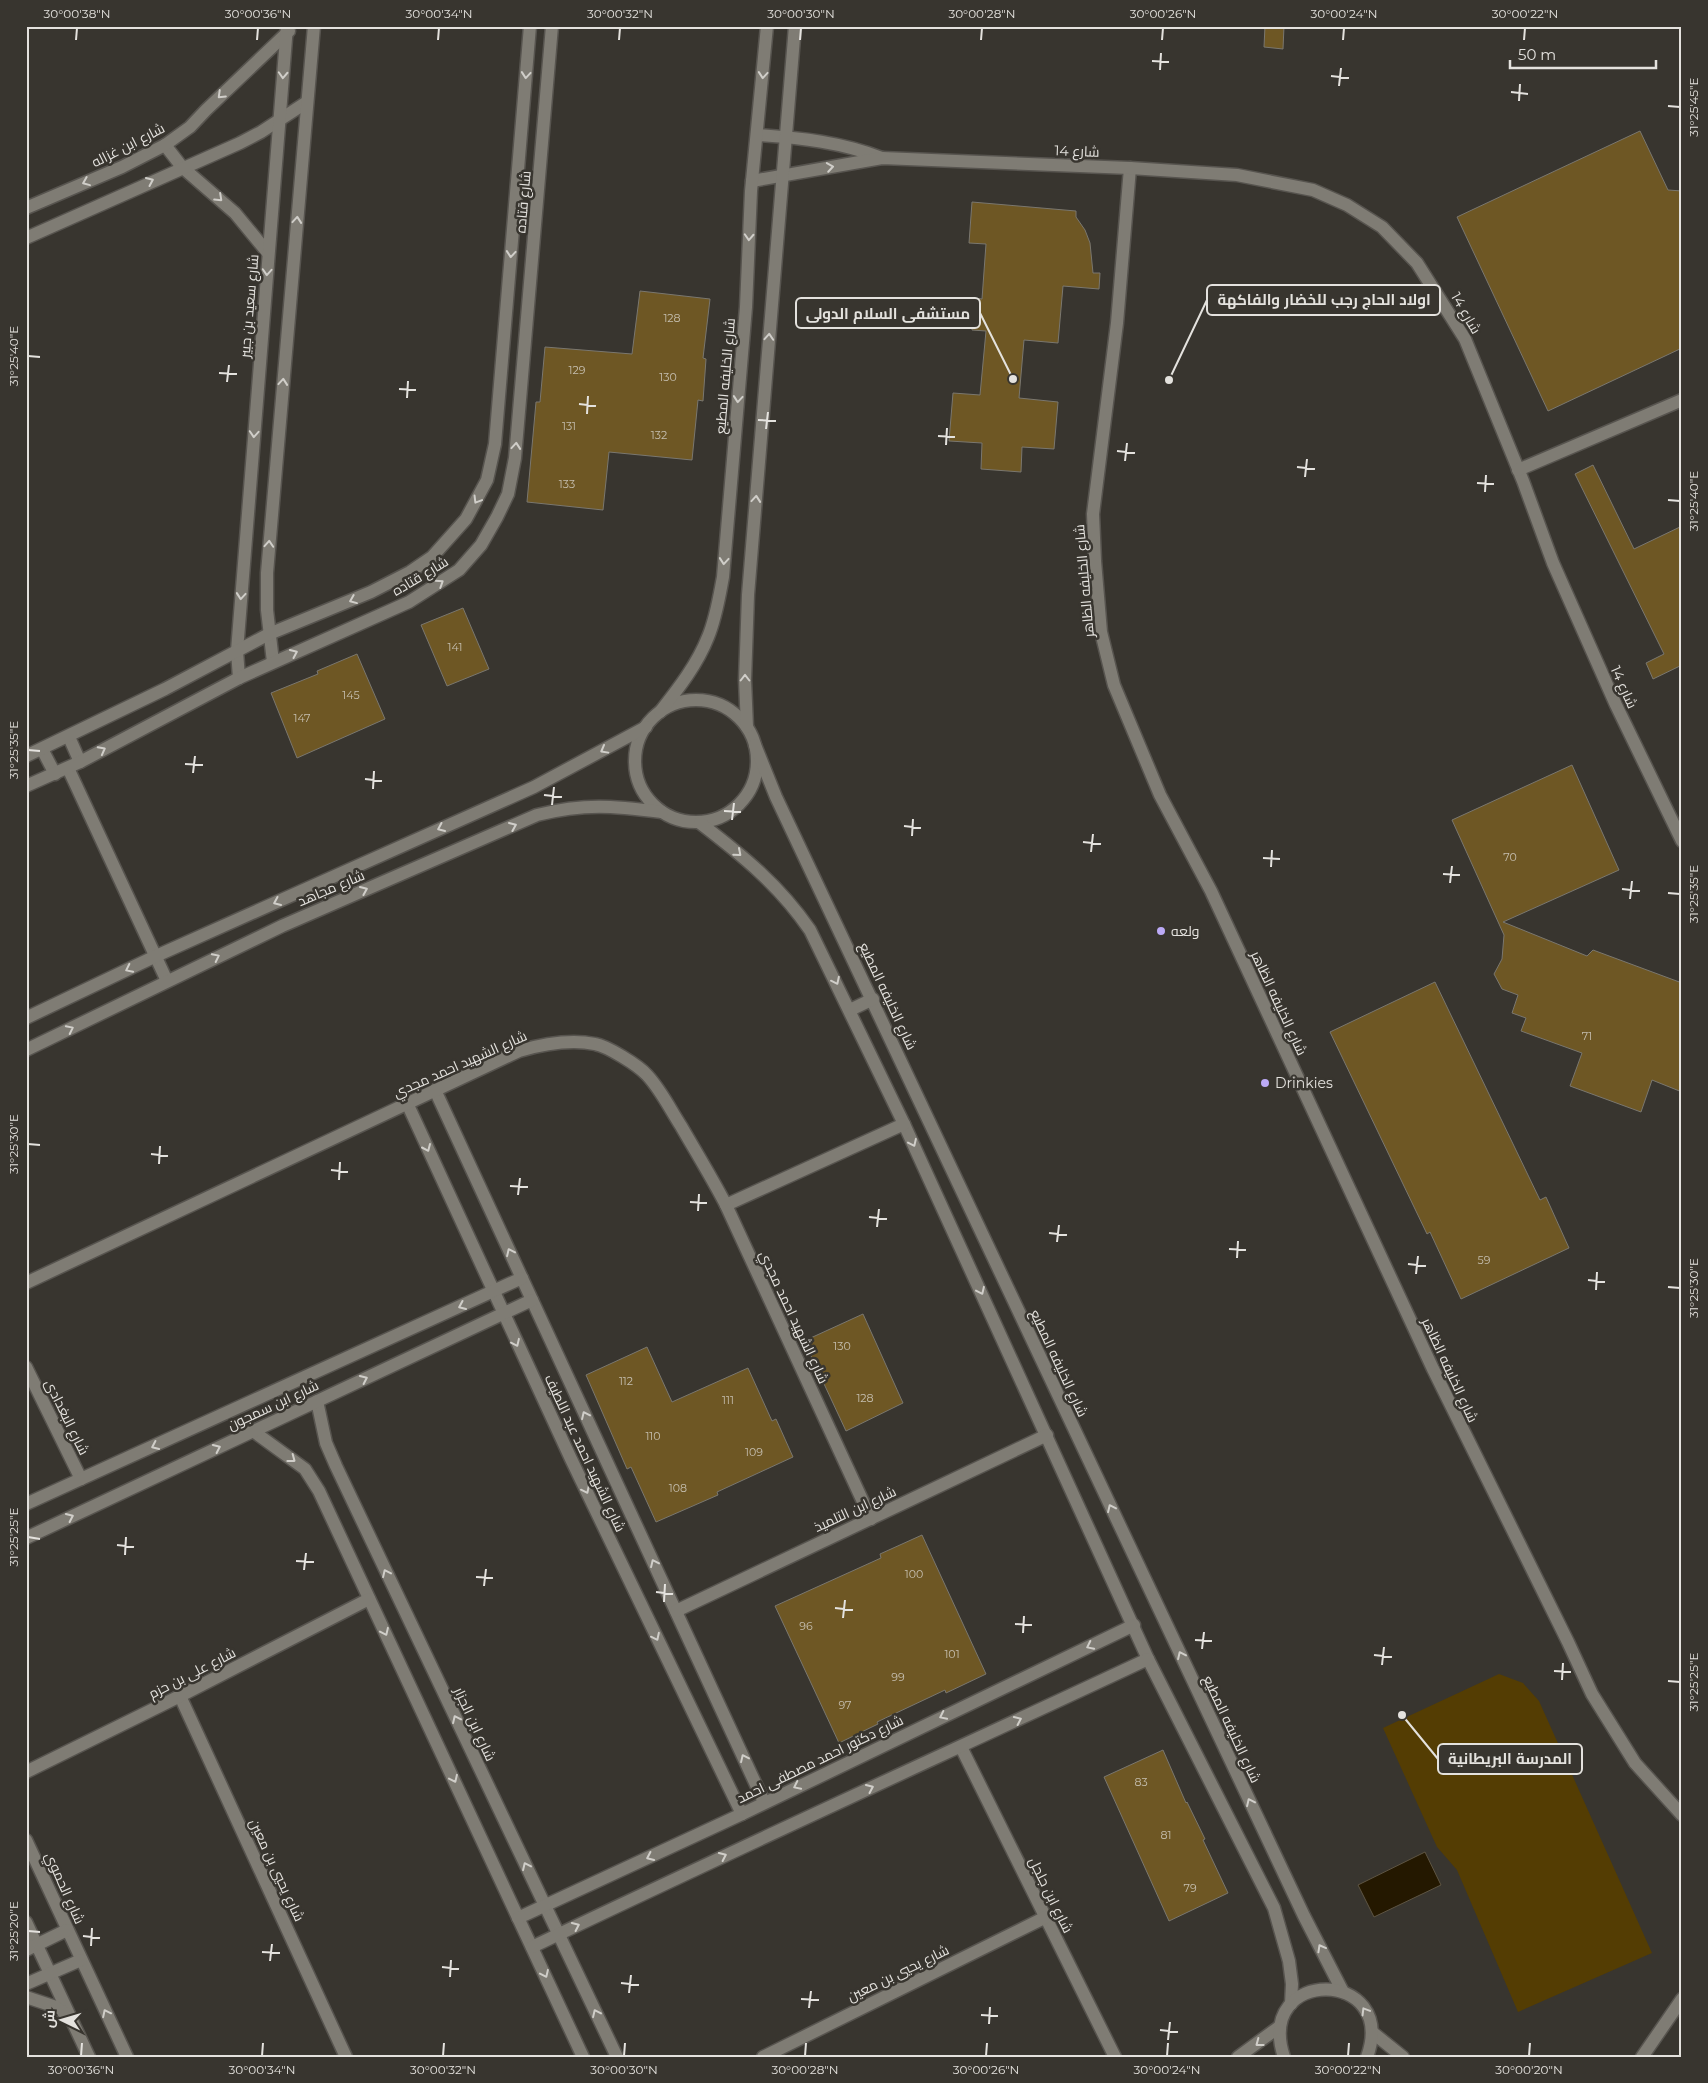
<svg xmlns="http://www.w3.org/2000/svg" width="1708" height="2083" viewBox="0 0 1708 2083" font-family="Montserrat,Cairo,sans-serif">
<style>
.green{fill:#543d03}
.water{fill:#241800;stroke:#5e5543}
.building{fill:#6e5724;stroke:#7a776f}
.lines{fill:none;stroke-linecap:round;stroke-linejoin:round}
.minor-casing{stroke:#57544f;stroke-width:15}
.minor{stroke:#7f7c74;stroke-width:12}
.oneway{stroke:#d0cec9}
.ticks{fill:none;stroke:#e4e2de;stroke-width:2}
.poi-dot{fill:#bcaaf6;stroke:#38352f;stroke-width:2}
.labels{text-anchor:middle;stroke-width:5;stroke-linejoin:round;paint-order:stroke}
.number-label{font-size:11px;fill:#c6bfb0}
.street-label{font-size:14px;fill:#e4e2de;stroke:#38352f}
.poi-label{font-size:14px;fill:#e4e2de;stroke:#38352f;text-anchor:start}
.leader{fill:none;stroke:#e4e2de;stroke-width:2}
.callout-dot{fill:#e4e2de;stroke:#38352f;stroke-width:2}
.callout{fill:#38352f;stroke:#e4e2de;stroke-width:2}
.callout-label{font-size:15px;text-anchor:middle;font-weight:bold;fill:#e4e2de}
.neatline{fill:none;stroke:#e4e2de;stroke-width:2}
.ticks-label{font-size:12px;text-anchor:middle;fill:#e4e2de}
</style>
<rect width="100%" height="100%" fill="#38352f"/>
<path class="green" d="M1499 1674 1523 1683 1539 1701 1652 1953 1518 2012 1457 1870 1437 1847 1383 1728Z"/>
<path class="water" d="M1425 1852 1441 1885 1374 1917 1358 1885Z"/>
<g class="building">
<path d="M1265 26H1284L1283 49 1264 47Z"/>
<path d="M1640 131 1668 190 1682 191V348L1548 411 1457 217Z"/>
<path d="M972 202 1076 211V217L1085 230 1090 243 1093 273H1100L1099 289 1063 286 1058 343 1024 340 1019 398 1058 402 1054 449 1022 447 1021 472 981 469 982 443 949 441 953 393 980 395 986 331 972 330 974 298 982 299 986 244 969 243Z"/>
<path d="M640 291 710 299 703 358 706 359 703 401 698 400 692 460 609 452 603 510 527 502 536 402H540L545 347 632 354Z"/>
<path d="M1593 465 1634 549 1682 526V665L1653 679 1646 663 1664 654 1575 474Z"/>
<path d="M463 608 489 669 447 686 421 625Z"/>
<path d="M357 654 385 719 297 758 271 693 318 674 317 671Z"/>
<path d="M1572 765 1619 870 1503 922 1587 956 1593 950 1682 983V1092L1652 1080 1641 1112 1570 1086 1582 1053 1521 1031 1526 1018 1512 1013 1518 995 1502 989 1494 974 1502 959 1504 935 1452 820Z"/>
<path d="M1435 982 1540 1200 1546 1197 1569 1248 1461 1299 1430 1232 1427 1234 1330 1032Z"/>
<path d="M863 1314 903 1403 846 1431 804 1341Z"/>
<path d="M647 1347 672 1402 748 1368 772 1421 776 1419 793 1457 717 1492 718 1495 656 1522 631 1467 627 1469 586 1375Z"/>
<path d="M922 1535 986 1674 946 1693 945 1690 877 1722 878 1724 839 1743 775 1606 881 1558 880 1554Z"/>
<path d="M1163 1750 1186 1803 1187 1802 1205 1839 1203 1840 1228 1893 1169 1921 1104 1777Z"/>
</g>
<g class="lines">
<defs>
<g id="minor">
<path d="M758 135C801 138 841 142 882 158"/>
<path d="M165 145 182 167 235 213 268 253"/>
<path d="M1130 168 1117 323 1093 514 1095 561 1101 632 1114 685 1160 795 1211 891 1433 1369 1568 1642 1592 1694 1635 1763 1682 1815"/>
<path d="M752 181 882 158 1130 168 1237 175 1313 190 1347 205 1382 227 1417 263 1465 339 1523 481 1553 563 1616 705 1682 841"/>
<path d="M26 208 122 167 165 145 190 127 206 110 289 31"/>
<path d="M26 238 240 143 261 132 307 102"/>
<path d="M1518 470 1682 400"/>
<path d="M273 662 267 610V573L314 26"/>
<path d="M239 678 237 651 287 26"/>
<circle cx="696" cy="761" r="61"/>
<path d="M660 712C678 689 697 665 708 637 716 618 719 598 723 577L746 307 751 191 767 26"/>
<path d="M747 727 745 680 748 595 795 26"/>
<path d="M69 737 80 762"/>
<path d="M755 745 776 797 1304 1916 1343 1992"/>
<path d="M42 749 55 774"/>
<path d="M26 756 165 689 269 634 371 592 410 572 432 557 466 519 487 480 495 444 530 26"/>
<path d="M68 768 167 981"/>
<path d="M26 786 80 762 239 678 409 602 459 570 481 545 497 517 508 494 515 458 552 26"/>
<path d="M700 823C743 856 779 885 810 930L904 1124 1148 1659 1274 1908 1289 1961 1292 1984 1291 2004"/>
<path d="M850 1010 873 999"/>
<path d="M26 1018 156 956 534 787 646 727"/>
<path d="M26 1050 282 926 537 815C585 803 613 806 662 812"/>
<path d="M435 1090 764 1802"/>
<path d="M407 1103 571 1459 742 1814"/>
<path d="M726 1205 904 1124"/>
<path d="M26 1283 519 1051C543 1044 569 1039 595 1044 607 1046 638 1065 647 1075 661 1090 670 1109 681 1126 696 1152 712 1178 726 1205L871 1519"/>
<path d="M26 1367 81 1479"/>
<path d="M317 1401 326 1443 336 1466 617 2057"/>
<path d="M253 1431 305 1469 319 1491 583 2057"/>
<path d="M26 1504 522 1278"/>
<path d="M26 1538 532 1300"/>
<path d="M676 1611 1047 1435"/>
<path d="M180 1696 346 2057"/>
<path d="M961 1747 1115 2057"/>
<path d="M26 1772 180 1696 369 1599"/>
<path d="M26 1840 127 2057"/>
<path d="M518 1918 742 1814 1134 1625"/>
<path d="M26 1922 89 2057"/>
<path d="M532 1947C736 1849 943 1755 1148 1659"/>
<path d="M26 1950 67 1930"/>
<path d="M26 1984 81 1960"/>
<path d="M26 1997 56 2007 69 2016"/>
<path d="M1372 2032 1403 2057"/>
<path d="M763 2057 1046 1917"/>
<path d="M1238 2057 1279 2027"/>
<path d="M1284 2057C1254 1966 1399 1968 1367 2057"/>
<path d="M1642 2057 1682 1999"/>
</g>
</defs>
<use href="#minor" class="minor-casing"/>
<use href="#minor" class="minor"/>
</g>
<defs><path id="oneway-chevron" d="M-2-3.5L2.5 0L-2 3.5" fill="none" stroke-width="1.6" stroke-linecap="round" stroke-linejoin="round" transform="scale(1.25)"/></defs>
<g class="oneway">
<use href="#oneway-chevron" transform="translate(283 75) rotate(93)"/>
<use href="#oneway-chevron" transform="translate(526 75) rotate(95)"/>
<use href="#oneway-chevron" transform="translate(763 75) rotate(95)"/>
<use href="#oneway-chevron" transform="translate(221 95) rotate(136)"/>
<use href="#oneway-chevron" transform="translate(830 167) rotate(-9)"/>
<use href="#oneway-chevron" transform="translate(150 181) rotate(-24)"/>
<use href="#oneway-chevron" transform="translate(86 182) rotate(158)"/>
<use href="#oneway-chevron" transform="translate(219 198) rotate(43)"/>
<use href="#oneway-chevron" transform="translate(297 220) rotate(-85)"/>
<use href="#oneway-chevron" transform="translate(749 237) rotate(93)"/>
<use href="#oneway-chevron" transform="translate(511 254) rotate(95)"/>
<use href="#oneway-chevron" transform="translate(267 272) rotate(94)"/>
<use href="#oneway-chevron" transform="translate(769 337) rotate(-86)"/>
<use href="#oneway-chevron" transform="translate(283 382) rotate(-85)"/>
<use href="#oneway-chevron" transform="translate(738 399) rotate(95)"/>
<use href="#oneway-chevron" transform="translate(254 434) rotate(94)"/>
<use href="#oneway-chevron" transform="translate(516 446) rotate(-85)"/>
<use href="#oneway-chevron" transform="translate(756 499) rotate(-85)"/>
<use href="#oneway-chevron" transform="translate(477 500) rotate(121)"/>
<use href="#oneway-chevron" transform="translate(269 544) rotate(-86)"/>
<use href="#oneway-chevron" transform="translate(724 561) rotate(95)"/>
<use href="#oneway-chevron" transform="translate(440 583) rotate(-33)"/>
<use href="#oneway-chevron" transform="translate(241 596) rotate(95)"/>
<use href="#oneway-chevron" transform="translate(353 600) rotate(158)"/>
<use href="#oneway-chevron" transform="translate(294 653) rotate(-24)"/>
<use href="#oneway-chevron" transform="translate(745 678) rotate(-90)"/>
<use href="#oneway-chevron" transform="translate(102 750) rotate(-28)"/>
<use href="#oneway-chevron" transform="translate(604 750) rotate(151)"/>
<use href="#oneway-chevron" transform="translate(513 826) rotate(-23)"/>
<use href="#oneway-chevron" transform="translate(441 828) rotate(156)"/>
<use href="#oneway-chevron" transform="translate(738 853) rotate(41)"/>
<use href="#oneway-chevron" transform="translate(364 890) rotate(-23)"/>
<use href="#oneway-chevron" transform="translate(277 902) rotate(156)"/>
<use href="#oneway-chevron" transform="translate(216 957) rotate(-26)"/>
<use href="#oneway-chevron" transform="translate(129 969) rotate(154)"/>
<use href="#oneway-chevron" transform="translate(836 981) rotate(64)"/>
<use href="#oneway-chevron" transform="translate(70 1029) rotate(-26)"/>
<use href="#oneway-chevron" transform="translate(913 1143) rotate(65)"/>
<use href="#oneway-chevron" transform="translate(427 1148) rotate(66)"/>
<use href="#oneway-chevron" transform="translate(510 1252) rotate(-115)"/>
<use href="#oneway-chevron" transform="translate(981 1291) rotate(65)"/>
<use href="#oneway-chevron" transform="translate(462 1306) rotate(156)"/>
<use href="#oneway-chevron" transform="translate(516 1343) rotate(65)"/>
<use href="#oneway-chevron" transform="translate(364 1379) rotate(-25)"/>
<use href="#oneway-chevron" transform="translate(585 1415) rotate(-115)"/>
<use href="#oneway-chevron" transform="translate(155 1446) rotate(155)"/>
<use href="#oneway-chevron" transform="translate(217 1448) rotate(-25)"/>
<use href="#oneway-chevron" transform="translate(292 1459) rotate(37)"/>
<use href="#oneway-chevron" transform="translate(586 1490) rotate(64)"/>
<use href="#oneway-chevron" transform="translate(1111 1508) rotate(-115)"/>
<use href="#oneway-chevron" transform="translate(70 1517) rotate(-25)"/>
<use href="#oneway-chevron" transform="translate(654 1563) rotate(-115)"/>
<use href="#oneway-chevron" transform="translate(386 1573) rotate(-115)"/>
<use href="#oneway-chevron" transform="translate(385 1632) rotate(65)"/>
<use href="#oneway-chevron" transform="translate(656 1637) rotate(64)"/>
<use href="#oneway-chevron" transform="translate(1090 1646) rotate(154)"/>
<use href="#oneway-chevron" transform="translate(1181 1655) rotate(-115)"/>
<use href="#oneway-chevron" transform="translate(943 1716) rotate(154)"/>
<use href="#oneway-chevron" transform="translate(456 1719) rotate(-115)"/>
<use href="#oneway-chevron" transform="translate(1018 1720) rotate(-25)"/>
<use href="#oneway-chevron" transform="translate(744 1758) rotate(-115)"/>
<use href="#oneway-chevron" transform="translate(454 1779) rotate(65)"/>
<use href="#oneway-chevron" transform="translate(797 1786) rotate(154)"/>
<use href="#oneway-chevron" transform="translate(870 1788) rotate(-24)"/>
<use href="#oneway-chevron" transform="translate(1250 1802) rotate(-115)"/>
<use href="#oneway-chevron" transform="translate(723 1856) rotate(-25)"/>
<use href="#oneway-chevron" transform="translate(650 1857) rotate(155)"/>
<use href="#oneway-chevron" transform="translate(526 1866) rotate(-115)"/>
<use href="#oneway-chevron" transform="translate(576 1926) rotate(-25)"/>
<use href="#oneway-chevron" transform="translate(1321 1948) rotate(-119)"/>
<use href="#oneway-chevron" transform="translate(545 1974) rotate(65)"/>
<use href="#oneway-chevron" transform="translate(1365 2011) rotate(-121)"/>
<use href="#oneway-chevron" transform="translate(106 2013) rotate(-116)"/>
<use href="#oneway-chevron" transform="translate(596 2013) rotate(-115)"/>
<use href="#oneway-chevron" transform="translate(1259 2043) rotate(143)"/>
</g>
<path class="ticks" d="M76 40 77 28M257 40 258 28M438 40 439 28M619 40 620 28M800 40 801 28M981 40 982 28M1162 40 1163 28M1343 40 1344 28M1524 40 1525 28M1152 61 1169 62M1160 70 1161 53M1331 76 1349 78M1339 86 1341 68M1511 92 1528 94M1519 101 1520 84M1668 106 1680 107M28 356 40 357M219 373 237 374M227 382 229 365M399 389 416 390M407 398 408 381M579 404 596 406M587 414 588 396M758 420 776 421M766 429 768 412M938 436 955 437M946 445 947 428M1117 451 1135 453M1125 461 1127 443M1297 467 1315 469M1305 477 1307 459M1477 483 1494 484M1485 492 1486 475M1668 500 1680 501M28 750 40 751M185 764 203 765M193 773 195 756M365 779 382 781M373 789 374 771M544 795 562 797M552 805 554 787M724 811 741 812M732 820 734 803M904 826 921 828M912 836 913 819M1083 842 1101 844M1091 852 1093 834M1263 858 1280 859M1271 867 1272 850M1443 874 1460 875M1450 883 1452 866M1622 889 1640 891M1668 893 1680 894M1630 899 1632 881M28 1144 40 1145M151 1154 168 1156M159 1164 160 1146M331 1170 348 1172M339 1180 340 1162M510 1186 528 1187M518 1195 520 1178M690 1202 707 1203M698 1211 699 1194M869 1217 887 1219M877 1227 879 1209M1049 1233 1067 1235M1057 1242 1059 1225M1229 1249 1246 1250M1237 1258 1238 1241M1408 1264 1426 1266M1416 1274 1418 1256M1588 1280 1605 1282M1668 1287 1680 1288M1596 1290 1597 1272M28 1537 40 1539M117 1545 134 1547M125 1555 126 1537M296 1561 314 1562M304 1570 306 1553M476 1577 493 1578M484 1586 486 1569M656 1592 673 1594M664 1602 665 1584M835 1608 853 1610M843 1618 845 1600M1015 1624 1032 1625M1023 1633 1024 1616M1195 1640 1212 1641M1202 1649 1204 1632M1374 1655 1392 1657M1382 1665 1384 1647M1554 1671 1571 1672M1562 1680 1563 1663M1668 1681 1680 1682M28 1931 40 1932M83 1936 100 1938M91 1946 92 1928M262 1952 280 1953M270 1961 272 1944M442 1967 459 1969M450 1977 451 1960M621 1983 639 1985M629 1993 631 1975M801 1999 819 2000M809 2008 811 1991M981 2015 998 2016M989 2024 990 2007M1160 2030 1178 2032M1168 2040 1170 2022M81 2056 82 2043M262 2056 263 2043M443 2056 444 2043M624 2056 625 2043M805 2056 806 2043M986 2056 987 2043M1167 2056 1168 2043M1348 2056 1349 2043M1529 2056 1530 2043"/>
<g class="poi-dot">
<circle cx="1161" cy="931" r="5"/>
<circle cx="1265" cy="1083" r="5"/>
</g>
<g class="labels">
<g class="number-label">
<text x="672" y="322">128</text>
<text x="577" y="374">129</text>
<text x="668" y="381">130</text>
<text x="569" y="430">131</text>
<text x="659" y="439">132</text>
<text x="567" y="488">133</text>
<text x="455" y="651">141</text>
<text x="351" y="699">145</text>
<text x="302" y="722">147</text>
<text x="1510" y="861">70</text>
<text x="1587" y="1040">71</text>
<text x="1484" y="1264">59</text>
<text x="842" y="1350">130</text>
<text x="626" y="1385">112</text>
<text x="865" y="1402">128</text>
<text x="728" y="1404">111</text>
<text x="653" y="1440">110</text>
<text x="754" y="1456">109</text>
<text x="678" y="1492">108</text>
<text x="914" y="1578">100</text>
<text x="806" y="1630">96</text>
<text x="952" y="1658">101</text>
<text x="898" y="1681">99</text>
<text x="845" y="1709">97</text>
<text x="1141" y="1786">83</text>
<text x="1166" y="1839">81</text>
<text x="1190" y="1892">79</text>
</g>
<g class="street-label">
<text transform="translate(128 145) rotate(-27)" y="5">شارع ابن غزاله</text>
<text transform="translate(1077 151) rotate(2)" y="5">شارع 14</text>
<text transform="translate(523 202) rotate(-85)" y="5">شارع قتاده</text>
<text transform="translate(249 306) rotate(-85)" y="5">شارع سعيد بن جبير</text>
<text transform="translate(1466 313) rotate(60)" y="5">شارع 14</text>
<text transform="translate(725 376) rotate(-85)" y="5">شارع الخليفه المطيع</text>
<text transform="translate(420 576) rotate(-31)" y="5">شارع قتاده</text>
<text transform="translate(1084 581) rotate(-95)" y="5">شارع الخليفه الظاهر</text>
<text transform="translate(1624 687) rotate(66)" y="5">شارع 14</text>
<text transform="translate(331 888) rotate(-23)" y="5">شارع مجاهد</text>
<text transform="translate(888 996) rotate(65)" y="5">شارع الخليفه المطيع</text>
<text transform="translate(1279 1003) rotate(65)" y="5">شارع الخليفه الظاهر</text>
<text transform="translate(460 1064) rotate(-24)" y="5">شارع الشهيد احمد مجدي</text>
<text transform="translate(794 1317) rotate(65)" y="5">شارع الشهيد احمد مجدي</text>
<text transform="translate(1059 1363) rotate(65)" y="5">شارع الخليفه المطيع</text>
<text transform="translate(1450 1370) rotate(65)" y="5">شارع الخليفه الظاهر</text>
<text transform="translate(273 1405) rotate(-25)" y="5">شارع ابن سمجون</text>
<text transform="translate(67 1417) rotate(64)" y="5">شارع البغدادى</text>
<text transform="translate(585 1453) rotate(65)" y="5">شارع الشهيد احمد عبد اللطيف</text>
<text transform="translate(855 1509) rotate(-25)" y="5">شارع ابن التلميذ</text>
<text transform="translate(192 1673) rotate(-27)" y="5">شارع على بن حزم</text>
<text transform="translate(475 1724) rotate(65)" y="5">شارع ابن الجزار</text>
<text transform="translate(1232 1729) rotate(65)" y="5">شارع الخليفه المطيع</text>
<text transform="translate(820 1759) rotate(-26)" y="5">شارع دكتور احمد مصطفى احمد</text>
<text transform="translate(277 1870) rotate(65)" y="5">شارع يحيي بن معين</text>
<text transform="translate(65 1888) rotate(66)" y="5">شارع الحموي</text>
<text transform="translate(1051 1895) rotate(64)" y="5">شارع ابن جلجل</text>
<text transform="translate(898 1973) rotate(-26)" y="5">شارع يحيي بن معين</text>
</g>
<g class="poi-label">
<text x="1171" y="936">ولعه</text>
<text x="1275" y="1088">Drinkies</text>
</g>
</g>
<path class="leader" d="M1169 380L1207 300M1013 379L980 313M1402 1715L1438 1759"/>
<g class="callout-dot">
<circle cx="1169" cy="380" r="5"/>
<circle cx="1013" cy="379" r="5"/>
<circle cx="1402" cy="1715" r="5"/>
</g>
<g class="callout">
<rect x="1207" y="285" width="233" height="30" rx="5"/>
<rect x="796" y="298" width="184" height="30" rx="5"/>
<rect x="1438" y="1744" width="144" height="30" rx="5"/>
</g>
<g class="callout-label">
<text x="1324" y="305">اولاد الحاج رجب للخضار والفاكهة</text>
<text x="888" y="319">مستشفى السلام الدولى</text>
<text x="1510" y="1764">المدرسة البريطانية</text>
</g>
<rect width="1708" height="2083" fill="none" stroke="#38352f" stroke-width="55"/>
<g transform="translate(62 2020) rotate(275)" stroke="#38352f" stroke-width="4" paint-order="stroke">
<path d="M0-4L9 19L0 12L-9 19Z" fill="#e4e2de"/>
<text y="-8" font-size="14" font-weight="bold" text-anchor="middle" fill="#e4e2de">ش</text>
</g>
<path d="M1510 60v8h146v-8" fill="none" stroke="#e4e2de" stroke-width="2.5"/>
<text x="1518" y="60" font-size="15" fill="#e4e2de" stroke="#38352f" stroke-width="4" paint-order="stroke">50 m</text>
<rect x="28" y="28" width="1652" height="2028" class="neatline"/>
<g class="ticks-label">
<text x="77" y="18">30°00'38"N</text>
<text x="258" y="18">30°00'36"N</text>
<text x="439" y="18">30°00'34"N</text>
<text x="620" y="18">30°00'32"N</text>
<text x="801" y="18">30°00'30"N</text>
<text x="982" y="18">30°00'28"N</text>
<text x="1163" y="18">30°00'26"N</text>
<text x="1344" y="18">30°00'24"N</text>
<text x="1525" y="18">30°00'22"N</text>
<text transform="translate(1694 107) rotate(-90)" y="4">31°25'45"E</text>
<text transform="translate(14 356) rotate(-90)" y="4">31°25'40"E</text>
<text transform="translate(1694 501) rotate(-90)" y="4">31°25'40"E</text>
<text transform="translate(14 750) rotate(-90)" y="4">31°25'35"E</text>
<text transform="translate(1694 894) rotate(-90)" y="4">31°25'35"E</text>
<text transform="translate(14 1144) rotate(-90)" y="4">31°25'30"E</text>
<text transform="translate(1694 1288) rotate(-90)" y="4">31°25'30"E</text>
<text transform="translate(14 1537) rotate(-90)" y="4">31°25'25"E</text>
<text transform="translate(1694 1682) rotate(-90)" y="4">31°25'25"E</text>
<text transform="translate(14 1931) rotate(-90)" y="4">31°25'20"E</text>
<text x="81" y="2074">30°00'36"N</text>
<text x="262" y="2074">30°00'34"N</text>
<text x="443" y="2074">30°00'32"N</text>
<text x="624" y="2074">30°00'30"N</text>
<text x="805" y="2074">30°00'28"N</text>
<text x="986" y="2074">30°00'26"N</text>
<text x="1167" y="2074">30°00'24"N</text>
<text x="1348" y="2074">30°00'22"N</text>
<text x="1529" y="2074">30°00'20"N</text>
</g>
</svg>
